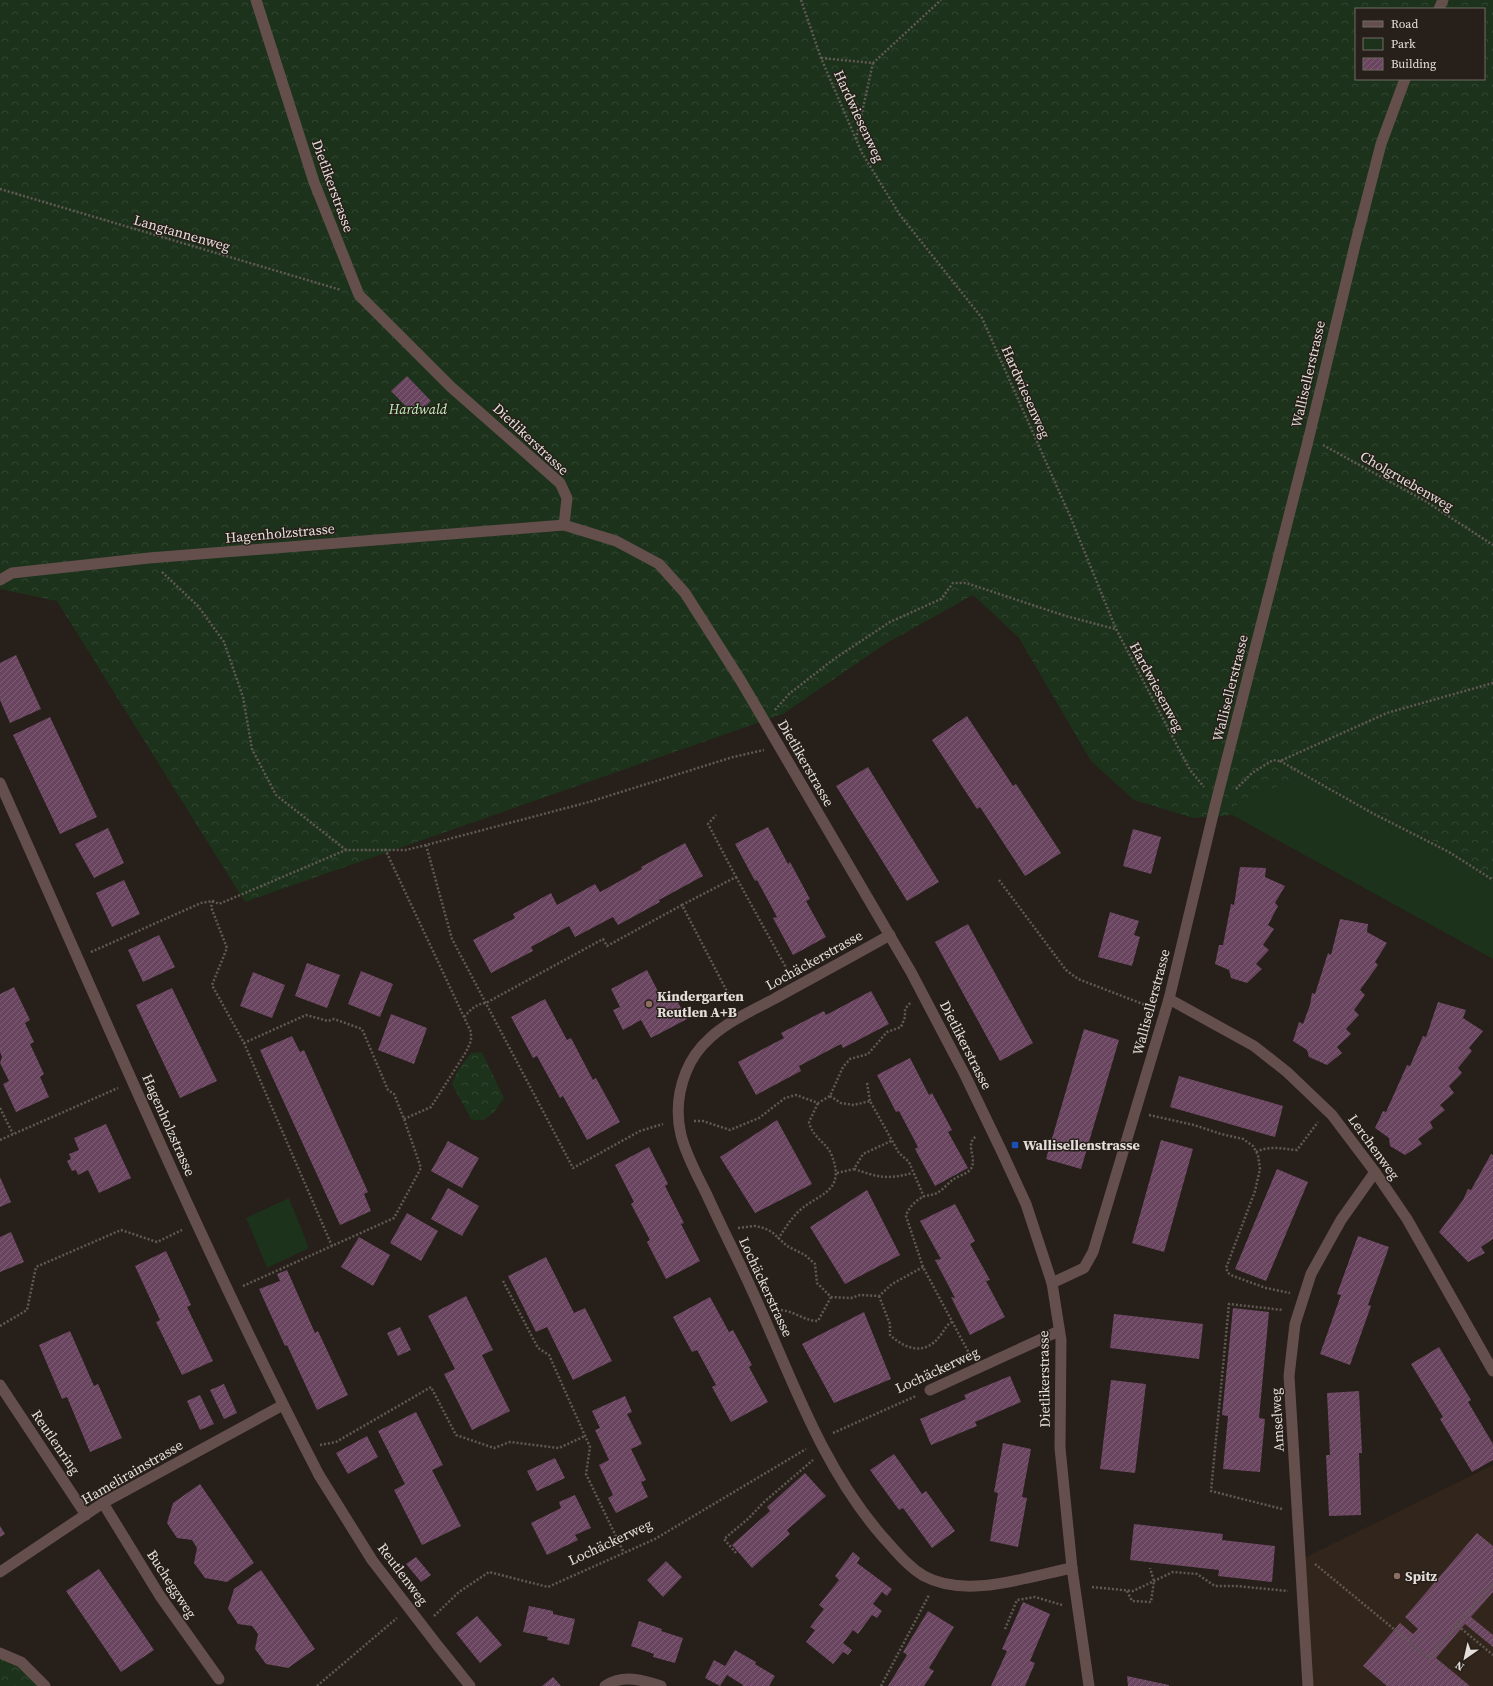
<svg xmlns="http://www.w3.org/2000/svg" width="1493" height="1686" viewBox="0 0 1493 1686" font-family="'Source Serif 4',serif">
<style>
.built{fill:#32251b}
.green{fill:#1c321b}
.forest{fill:url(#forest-crowns);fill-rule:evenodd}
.building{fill:url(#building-hatch)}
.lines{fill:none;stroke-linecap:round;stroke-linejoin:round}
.path{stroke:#605954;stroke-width:2.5;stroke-dasharray:2 2;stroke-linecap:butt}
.service{stroke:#644f4c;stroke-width:11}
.minor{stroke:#644f4c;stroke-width:11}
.tertiary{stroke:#644f4c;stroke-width:11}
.education-dot{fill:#8d6e63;stroke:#271f19;stroke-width:1.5}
.transit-dot{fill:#1a4fb4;stroke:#271f19;stroke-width:1.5}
.labels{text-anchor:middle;stroke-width:3;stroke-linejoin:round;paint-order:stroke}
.street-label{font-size:14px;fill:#e5dfdb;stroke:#271f19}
.park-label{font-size:14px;font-style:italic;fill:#bef3bb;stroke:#271f19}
.poi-label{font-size:14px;font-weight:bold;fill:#e5dfdb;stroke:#271f19;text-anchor:start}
</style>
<defs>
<pattern id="forest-crowns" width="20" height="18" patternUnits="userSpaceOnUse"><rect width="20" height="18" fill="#1c321b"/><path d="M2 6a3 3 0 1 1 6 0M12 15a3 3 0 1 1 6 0" fill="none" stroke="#324631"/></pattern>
<pattern id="building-hatch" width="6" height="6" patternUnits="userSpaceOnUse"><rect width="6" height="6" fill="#69455f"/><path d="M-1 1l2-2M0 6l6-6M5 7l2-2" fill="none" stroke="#7e5f75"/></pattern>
</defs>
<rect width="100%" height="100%" fill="#271f19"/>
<path class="built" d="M1493 1465V1686H1308L1300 1560Z"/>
<g class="green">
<path d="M1308 775 1469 860 1493 888V959L1232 815 1238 801Z"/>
<path d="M289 1198 309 1248 267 1268 246 1218Z"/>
</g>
<g class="forest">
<path d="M0 0H1493V888L1469 860 1308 775 1239 801 1232 815 1193 818 1134 800 1091 761 1019 638 973 595 885 644 783 714 245 902 57 601 0 589ZM1356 9H1484V79H1356Z"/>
<path d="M482 1052 504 1098C496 1110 487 1125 471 1119L452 1084 458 1070 471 1053Z"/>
<path d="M0 1653 45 1686H0Z"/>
</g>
<g class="building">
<path d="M407 376 431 401 415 416 391 391Z"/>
<path d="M16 655 41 709 10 723 0 700V663Z"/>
<path d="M967 716 1013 786 1016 784 1061 853 1025 876 980 807 977 809 932 740Z"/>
<path d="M50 717 97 817 60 834 13 735Z"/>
<path d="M868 767 939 882 907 901 836 786Z"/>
<path d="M768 827 788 864 790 862 810 899 806 901 826 937 793 955 773 918 777 917 757 880 755 881 735 844Z"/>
<path d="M108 828 124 863 94 878 75 844Z"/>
<path d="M1133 829 1161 837 1151 874 1123 866Z"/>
<path d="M685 843 703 876 659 900 660 902 618 925 613 917 575 937 569 926 531 947 533 951 491 973 473 940 515 918 513 914 551 893 557 905 595 884 600 892 642 869 641 867Z"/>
<path d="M1240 867 1266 868 1265 877 1285 886 1275 903 1278 906 1268 925 1274 929 1263 945 1269 950 1256 964 1262 969 1247 983 1231 978 1229 970 1215 964 1219 945H1223L1231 904 1234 905Z"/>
<path d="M124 880 140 914 112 927 96 893Z"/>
<path d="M1110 912 1139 921 1134 935 1140 937 1132 966 1098 957Z"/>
<path d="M1340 919 1368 924 1367 932 1387 943 1375 962 1378 965 1360 990 1365 995 1354 1010 1359 1015 1346 1029 1351 1034 1337 1047 1342 1053 1327 1065 1309 1057 1307 1050 1293 1041 1299 1022 1303 1024 1310 1005 1312 993 1315 994 1328 953 1331 955Z"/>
<path d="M968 924 1033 1043 1000 1061 935 942Z"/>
<path d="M159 935 175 967 143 982 128 950Z"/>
<path d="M307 963 340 975 327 1008 295 996Z"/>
<path d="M647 970 663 1001 674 995 687 1019 651 1038 641 1020 623 1030 613 1010 620 1007 611 989Z"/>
<path d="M361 971 393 984 380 1017 348 1004Z"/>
<path d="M253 972 285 985 272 1018 240 1006Z"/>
<path d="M14 987 30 1020 25 1023 34 1042 30 1044 44 1074 40 1077 49 1097 16 1112 3 1084 9 1081 0 1063 2 1057 0 1052V994Z"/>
<path d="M172 988 217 1081 180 1098 136 1005Z"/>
<path d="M871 991 889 1024 843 1048 841 1044 799 1066 801 1071 756 1095 738 1062 784 1038 781 1033 824 1011 826 1015Z"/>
<path d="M545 999 567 1040 571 1038 593 1080 596 1078 620 1122 587 1140 563 1096 560 1098 537 1056 533 1058 511 1017Z"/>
<path d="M1438 1002 1466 1010 1463 1018 1483 1031 1469 1048 1472 1051 1458 1068 1462 1073 1449 1086 1454 1093 1440 1105 1445 1110 1430 1122 1433 1128 1418 1139 1422 1144 1405 1155 1390 1146 1389 1138 1375 1128 1383 1111 1386 1112 1407 1065 1410 1066 1423 1036 1426 1037Z"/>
<path d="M391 1014 427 1028 414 1064 378 1050Z"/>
<path d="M1084 1029 1119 1040 1081 1169 1046 1159Z"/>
<path d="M292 1036 300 1052 304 1050 368 1192 364 1194 371 1211 340 1225 260 1050Z"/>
<path d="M910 1058 929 1095 932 1093 952 1130 948 1132 968 1168 935 1186 915 1149 918 1147 899 1111 896 1112 877 1075Z"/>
<path d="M1179 1076 1283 1106 1275 1137 1170 1107Z"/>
<path d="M777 1120 812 1184 755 1213 720 1157Z"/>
<path d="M106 1124 131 1178 99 1193 88 1170 78 1175 76 1170 72 1171 67 1161 71 1159 69 1154 79 1150 74 1138Z"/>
<path d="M1161 1140 1193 1149 1164 1252 1132 1243Z"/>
<path d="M448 1141 479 1158 462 1188 431 1171Z"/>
<path d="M649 1147 668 1184 665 1186 684 1223 681 1224 700 1261 666 1279 647 1242 650 1240 631 1204 634 1202 615 1165Z"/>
<path d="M1491 1154 1493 1155V1239L1481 1247 1485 1253 1468 1262 1439 1232 1463 1200 1468 1189 1471 1190Z"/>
<path d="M1277 1169 1308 1182 1266 1281 1235 1269Z"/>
<path d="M0 1177 11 1202 0 1207Z"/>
<path d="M448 1188 479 1206 462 1236 431 1219Z"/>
<path d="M867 1190 900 1255 845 1284 810 1227Z"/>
<path d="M955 1204 975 1241 970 1244 990 1280 986 1281 1005 1317 970 1335 951 1297 955 1298 935 1260 941 1259 920 1221Z"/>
<path d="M407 1213 438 1231 421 1261 390 1243Z"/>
<path d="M11 1232 24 1262 0 1272V1237Z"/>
<path d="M1358 1236 1389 1247 1368 1305 1371 1306 1350 1365 1320 1354 1341 1295 1337 1294Z"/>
<path d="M359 1237 390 1255 373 1286 341 1267Z"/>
<path d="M166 1251 191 1305 187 1307 213 1361 182 1375 156 1322 160 1320 135 1266Z"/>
<path d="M546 1257 574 1313 585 1308 612 1361 573 1380 547 1327 536 1332 508 1276Z"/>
<path d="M287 1270 315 1333 318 1331 348 1395 317 1410 287 1345 285 1346 259 1289 280 1281 277 1274Z"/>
<path d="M466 1296 493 1350 482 1355 510 1411 472 1430 444 1374 455 1369 428 1316Z"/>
<path d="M710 1297 729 1332 733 1330 752 1365 749 1367 768 1402 731 1422 712 1387 716 1385 697 1350 692 1352 673 1317Z"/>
<path d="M1233 1308 1269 1312 1259 1418 1265 1419 1260 1472 1223 1469 1228 1416 1222 1415Z"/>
<path d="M864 1312 891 1379 834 1403 802 1344Z"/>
<path d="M1114 1314 1203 1324 1199 1359 1110 1348Z"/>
<path d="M400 1327 411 1350 398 1356 387 1333Z"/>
<path d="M70 1331 94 1386 98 1384 122 1438 90 1452 67 1397 62 1399 39 1345Z"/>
<path d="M1439 1347 1471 1400 1468 1402 1493 1444V1460L1472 1472 1440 1419 1443 1417 1411 1364Z"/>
<path d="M1010 1376 1021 1402 975 1422 977 1426 931 1445 920 1419 966 1399 964 1395Z"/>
<path d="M1111 1380 1146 1384 1135 1473 1100 1469Z"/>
<path d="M224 1384 237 1413 224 1419 210 1390Z"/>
<path d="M1359 1391 1362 1453H1359L1361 1515 1329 1516 1326 1455H1330L1327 1393Z"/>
<path d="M200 1395 214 1424 200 1430 187 1401Z"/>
<path d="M625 1396 632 1412 627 1414 642 1444 631 1449 646 1480 641 1482 648 1497 616 1513 608 1498 613 1495 599 1465 609 1460 595 1430 600 1428 592 1411Z"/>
<path d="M416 1412 443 1465 432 1470 461 1526 422 1545 394 1490 405 1484 378 1431Z"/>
<path d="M367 1436 378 1457 348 1474 336 1453Z"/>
<path d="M1003 1443 1031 1449 1022 1497 1027 1498 1018 1547 990 1541 998 1493 994 1492Z"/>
<path d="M894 1454 922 1494 926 1491 955 1531 932 1548 903 1508 899 1510 870 1470Z"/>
<path d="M555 1458 565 1478 537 1491 527 1471Z"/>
<path d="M805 1473 826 1496 787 1530 790 1534 752 1568 732 1545 770 1511 767 1507Z"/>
<path d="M200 1484 254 1563 227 1582 205 1578 194 1563 197 1548 192 1540 177 1538 167 1523 173 1503Z"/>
<path d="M575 1495 591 1528 575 1535 578 1540 547 1555 531 1523 561 1508 559 1502Z"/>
<path d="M1134 1524 1223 1534 1222 1540 1275 1546 1272 1582 1218 1576 1219 1570 1130 1560Z"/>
<path d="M0 1526 5 1534 0 1537Z"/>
<path d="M1477 1533 1493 1546V1592L1471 1617 1493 1635V1647L1465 1624 1436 1658 1470 1686H1387L1363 1666 1400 1623 1413 1634 1418 1629 1405 1617Z"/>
<path d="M853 1552 860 1558 857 1563 892 1589 887 1596 882 1592 873 1604 882 1611 877 1618 872 1615 858 1634 853 1630 843 1643 852 1650 848 1655 843 1652 833 1664 806 1642 815 1630 810 1627 824 1609 819 1605 839 1580 835 1576Z"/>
<path d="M416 1557 431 1575 421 1582 406 1564Z"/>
<path d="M666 1561 682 1577 663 1597 647 1580Z"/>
<path d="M99 1569 154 1650 121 1672 66 1591Z"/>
<path d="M261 1570 315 1649 288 1668 266 1664 255 1649 258 1634 252 1626 238 1624 228 1609 234 1589Z"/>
<path d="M1023 1602 1050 1614 1030 1661 1035 1663 1025 1686H991L1007 1651 1002 1649Z"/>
<path d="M529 1606 553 1611V1614L575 1619 569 1645 547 1640 548 1637 523 1632Z"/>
<path d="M928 1611 954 1627 929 1668 934 1671 924 1686H888L907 1655 903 1652Z"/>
<path d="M477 1616 502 1645 480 1663 456 1633Z"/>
<path d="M639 1621 662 1629 661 1631 683 1638 675 1663 653 1657 654 1654 631 1646Z"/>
<path d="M735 1650 756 1662 755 1664 775 1676 769 1686H742L743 1685 727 1675 720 1686 705 1678 714 1660 725 1666Z"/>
<path d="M1127 1676 1169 1685V1686H1128Z"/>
<path d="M553 1677 561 1686H542Z"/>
</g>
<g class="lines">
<g class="path">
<path d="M801 0 821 58 862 153 900 215 982 318 1070 516 1116 629 1190 770 1204 787"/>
<path d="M821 58 873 63 941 0"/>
<path d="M856 139 873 63"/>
<path d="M0 189 341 290"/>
<path d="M1323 445 1425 501 1493 545"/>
<path d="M162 572 198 606 224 642 243 697 252 749 276 795 346 850"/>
<path d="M775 710 789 694 834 659 890 622 941 599 953 583H966L1066 616 1115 629"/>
<path d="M1280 761 1372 813 1449 852 1493 880"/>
<path d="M1236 789 1252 773 1273 760 1280 761 1387 713 1493 683"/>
<path d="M426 845 452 939 573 1168 640 1131 663 1124"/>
<path d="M385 849 471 1032V1041L466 1052 431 1107 404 1119"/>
<path d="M736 877 789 973"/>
<path d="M999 880 1066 970 1078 979 1148 1006"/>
<path d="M213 901 211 907 227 948 212 985 244 1043 332 1246"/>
<path d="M682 905 736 877 708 824 716 815"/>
<path d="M91 952 201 903 213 901 219 904 346 850H406L426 845 589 802 733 757 764 750"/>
<path d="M464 1017C471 1009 476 1004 486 1003L603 939 607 946 682 905 733 1003"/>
<path d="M867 1083 870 1101"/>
<path d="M830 1096 841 1103 854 1105 870 1101 899 1153 909 1162 924 1197"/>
<path d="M0 1108 13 1134"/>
<path d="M1149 1115 1194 1125 1221 1134 1243 1139 1253 1146 1258 1155 1260 1169 1255 1191 1226 1268 1228 1273 1233 1276 1266 1288 1290 1293"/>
<path d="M694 1121H703L730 1130 759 1118 785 1098 796 1095 818 1103 830 1096 843 1067 850 1059 868 1054 887 1032 901 1027 905 1017V1009L911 1002"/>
<path d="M0 1140 118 1088"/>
<path d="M1256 1152C1270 1145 1282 1149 1297 1150L1318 1122"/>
<path d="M854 1169C878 1177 887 1180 912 1173"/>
<path d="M837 1173 854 1169 863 1154 891 1141"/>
<path d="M738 1228 755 1226 764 1228 772 1232 787 1246 805 1255 815 1264 817 1283 831 1297 851 1298 860 1295 879 1296 892 1284 923 1267"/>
<path d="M778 1239C784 1230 790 1220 798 1212 818 1193 846 1193 832 1156 827 1142 813 1139 809 1122L818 1103"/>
<path d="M503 1281 538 1348 549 1355 590 1447 586 1474 624 1553"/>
<path d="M243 1286 394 1218 421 1168 404 1119 394 1094 388 1090 362 1029 334 1019 328 1021 306 1015 244 1043"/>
<path d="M879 1296 890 1324V1335C905 1349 925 1356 940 1336 944 1331 946 1325 952 1322"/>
<path d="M777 1310C792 1309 803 1321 818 1321L831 1297"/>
<path d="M0 1326 27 1310 36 1267 121 1230 157 1242 182 1230"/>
<path d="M970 1355 923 1267 906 1216C908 1208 917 1199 925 1196 929 1195 933 1195 937 1193 943 1190 948 1183 954 1179 959 1176 966 1174 970 1170 979 1159 963 1144 977 1136"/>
<path d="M833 1433 916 1396"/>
<path d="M320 1445 336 1442 431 1387 456 1435 494 1448 510 1442 559 1448 585 1436"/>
<path d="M1282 1509 1211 1491 1229 1304 1283 1310"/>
<path d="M736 1553 724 1539 749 1518 764 1502 813 1460"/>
<path d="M1315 1564 1429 1658 1457 1625"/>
<path d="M1493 1584 1457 1625 1493 1655"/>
<path d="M1092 1587 1133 1591 1173 1572 1197 1574 1215 1586H1236L1288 1591"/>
<path d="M1127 1591 1132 1601 1151 1602 1154 1581 1150 1568"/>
<path d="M434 1616 459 1592 489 1572 548 1587 655 1539 806 1449"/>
<path d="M1005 1629 1017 1600 1035 1597 1062 1605"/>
<path d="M317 1686 397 1618"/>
<path d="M881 1686 929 1595"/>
</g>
<g class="service">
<path d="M930 1390 1059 1331"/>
<path d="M319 1475 372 1560 438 1646"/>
<path d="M103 1503 160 1596 219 1679"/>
</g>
<g class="minor">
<path d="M256 0 314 182 359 295 451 387 560 483 567 498 564 525"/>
<path d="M0 580 12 573 149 558 564 525 616 541 659 564 685 593 741 681 911 972 965 1075 1002 1152 1026 1204 1052 1283"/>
<path d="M0 783C104 1015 202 1249 319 1475"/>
<path d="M890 935C851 957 812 978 774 999 753 1010 729 1021 711 1037 701 1046 691 1059 686 1072 678 1092 676 1114 681 1135 686 1155 697 1175 706 1193 720 1224 736 1255 750 1286 790 1372 819 1463 882 1536 895 1550 907 1566 924 1576 966 1599 1027 1577 1072 1568"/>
<path d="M1169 999 1254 1046 1287 1072 1332 1115 1375 1172 1407 1219 1493 1371"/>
<path d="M0 1385 86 1515"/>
<path d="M0 1572 103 1503 283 1405"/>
<path d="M438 1646 470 1686"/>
<path d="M0 1653 21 1662 45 1686"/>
<path d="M605 1686C623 1674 643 1680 661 1686"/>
<path d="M1308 1686 1289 1376 1295 1324 1311 1274 1341 1220 1375 1172"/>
</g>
<g class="tertiary">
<path d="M1439 9 1443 0"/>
<path d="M1089 1686 1072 1568 1060 1448 1061 1340 1052 1283 1084 1268 1093 1252 1169 999 1216 802 1309 437 1355 245 1381 144 1405 79"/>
</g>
</g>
<g class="education-dot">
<circle cx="649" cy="1004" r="4"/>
<circle cx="1397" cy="1576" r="4"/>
</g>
<rect class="transit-dot" x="1011" y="1141" width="8" height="8" rx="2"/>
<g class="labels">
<g class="street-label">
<text transform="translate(859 116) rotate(65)" y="5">Hardwiesenweg</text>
<text transform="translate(333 186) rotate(70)" y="5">Dietlikerstrasse</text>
<text transform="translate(182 233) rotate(16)" y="5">Langtannenweg</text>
<text transform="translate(1308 374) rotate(-77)" y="5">Wallisellerstrasse</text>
<text transform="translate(1026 392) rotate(66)" y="5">Hardwiesenweg</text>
<text transform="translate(531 439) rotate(43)" y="5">Dietlikerstrasse</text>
<text transform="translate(1407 481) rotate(30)" y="5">Cholgruebenweg</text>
<text transform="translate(280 533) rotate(-5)" y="5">Hagenholzstrasse</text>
<text transform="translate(1157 687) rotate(62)" y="5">Hardwiesenweg</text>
<text transform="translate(1230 688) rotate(-76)" y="5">Wallisellerstrasse</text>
<text transform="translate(806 763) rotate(60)" y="5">Dietlikerstrasse</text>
<text transform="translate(814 960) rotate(-29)" y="5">Lochäckerstrasse</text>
<text transform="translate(1151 1002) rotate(-75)" y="5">Wallisellerstrasse</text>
<text transform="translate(966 1045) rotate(63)" y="5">Dietlikerstrasse</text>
<text transform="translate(169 1125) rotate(66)" y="5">Hagenholzstrasse</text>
<text transform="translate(1374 1147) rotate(54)" y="5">Lerchenweg</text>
<text transform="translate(766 1287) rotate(65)" y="5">Lochäckerstrasse</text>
<text transform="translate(937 1370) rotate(-25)" y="5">Lochäckerweg</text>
<text transform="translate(1044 1379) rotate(-91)" y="5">Dietlikerstrasse</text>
<text transform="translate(1277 1420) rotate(-93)" y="5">Amselweg</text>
<text transform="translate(56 1442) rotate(56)" y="5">Reutlenring</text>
<text transform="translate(132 1472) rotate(-30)" y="5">Hamelirainstrasse</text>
<text transform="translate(610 1542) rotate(-25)" y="5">Lochäckerweg</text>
<text transform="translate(403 1574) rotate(53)" y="5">Reutlenweg</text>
<text transform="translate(172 1584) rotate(57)" y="5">Bucheggweg</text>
</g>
<g class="park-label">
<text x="418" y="414">Hardwald</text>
</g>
<g class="poi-label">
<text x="657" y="1001">Kindergarten<tspan x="657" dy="16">Reutlen A+B</tspan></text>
<text x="1023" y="1150">Wallisellenstrasse</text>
<text x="1405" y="1581">Spitz</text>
</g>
</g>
<rect x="1355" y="8" width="130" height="72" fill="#271f19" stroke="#736c67"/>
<rect x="1363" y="21" width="20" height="6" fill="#644f4c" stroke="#736c67"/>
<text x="1391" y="28" font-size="12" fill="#e5dfdb">Road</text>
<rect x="1363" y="38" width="20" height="12" fill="#1c321b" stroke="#736c67"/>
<text x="1391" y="48" font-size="12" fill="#e5dfdb">Park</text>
<rect x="1363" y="58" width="20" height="12" fill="url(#building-hatch)" stroke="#736c67"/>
<text x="1391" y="68" font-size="12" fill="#e5dfdb">Building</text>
<g transform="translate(1465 1658) rotate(214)" stroke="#271f19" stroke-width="3" paint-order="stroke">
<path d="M0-3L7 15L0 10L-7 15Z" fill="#e5dfdb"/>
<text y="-6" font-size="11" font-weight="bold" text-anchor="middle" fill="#e5dfdb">N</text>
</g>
</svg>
